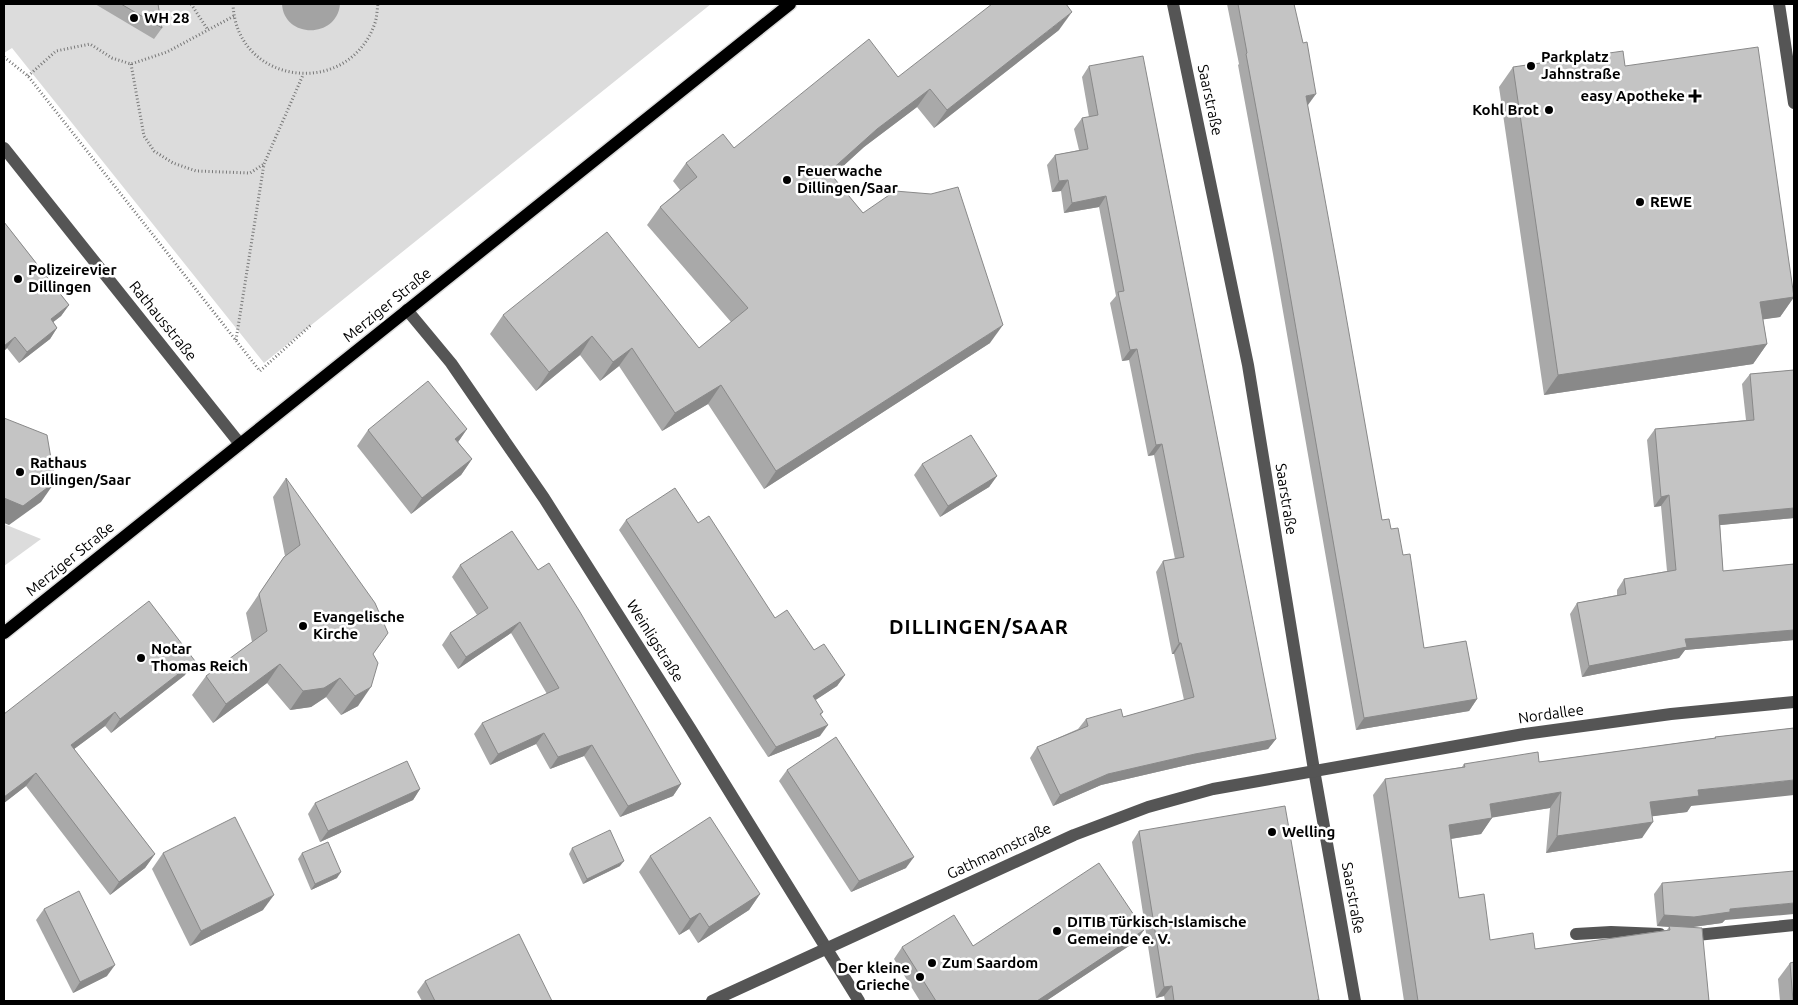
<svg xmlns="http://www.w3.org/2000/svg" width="1798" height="1005" viewBox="0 0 1798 1005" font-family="Ubuntu,sans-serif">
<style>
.green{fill:#dcdcdc}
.water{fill:#a3a3a3}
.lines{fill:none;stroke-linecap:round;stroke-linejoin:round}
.major-casing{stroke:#dbdbdb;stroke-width:15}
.path{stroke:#777;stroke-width:3;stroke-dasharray:1 2.5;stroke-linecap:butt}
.minor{stroke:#555;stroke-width:12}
.major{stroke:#000;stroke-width:12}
.wall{fill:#a9a9a9}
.shaded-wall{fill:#898989}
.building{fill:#c4c4c4;stroke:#898989}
.poi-dot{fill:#000;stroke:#fff;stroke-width:2}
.labels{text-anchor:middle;stroke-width:5;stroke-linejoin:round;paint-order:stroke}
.poi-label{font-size:15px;font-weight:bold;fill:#000;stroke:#fff;text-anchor:start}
.street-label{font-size:15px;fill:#000;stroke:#fff}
.district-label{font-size:20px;font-weight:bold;letter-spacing:1px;fill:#000;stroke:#fff}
</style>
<rect width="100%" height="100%" fill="#fff"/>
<g class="green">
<path d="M4 4H711L264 363 12 48 4 53Z"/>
<path d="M4 524 41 539 4 566Z"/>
</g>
<path class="water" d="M282 4H340C337 39 284 39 282 4Z"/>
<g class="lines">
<defs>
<path id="major" d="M4 633 790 4"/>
</defs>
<use href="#major" class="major-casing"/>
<g class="path">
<path d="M191 4 208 30"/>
<path d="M233 4C236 86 349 99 375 23 377 17 377 10 378 4"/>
<path d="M4 57 28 76 260 371 311 325"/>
<path d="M131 64 144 136 154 151 173 163 196 171 250 173 264 164"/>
<path d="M28 76 56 51 90 44 112 58 131 64 167 52 234 16"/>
<path d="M236 340 264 164 303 75"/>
</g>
<g class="minor">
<path d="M1173 4 1248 365 1314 770 1355 1001"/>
<path d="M1779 4 1794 103"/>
<path d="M4 148 240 444"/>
<path d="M407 310 451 363 544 498 690 728 859 1001"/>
<path d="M1576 934 1611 932 1660 934"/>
<path d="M1687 936 1794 925"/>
<path d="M712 1001 1074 835 1148 807 1213 789 1524 734 1671 714 1794 702"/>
</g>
<use href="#major" class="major"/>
</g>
<g class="wall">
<path d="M95 4H158L162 28 154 39Z"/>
<path d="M1227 4H1294L1308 105H1307L1382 520 1391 529 1403 555 1424 648 1477 699 1469 711 1356 730 1273 254 1238 65 1239 64Z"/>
<path d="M1059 30 934 128 917 107 864 147 832 176 863 213 990 343 764 489 708 404 662 431 619 366 600 381 580 355 536 391 490 334 503 315 699 348 731 322 647 225 660 207 680 190 673 181 686 163 734 148 898 77Z"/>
<path d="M1089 66 1276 739 1268 749 1187 765 1101 785 1053 806 1030 758 1037 747 1078 729 1086 719 1123 717 1184 700 1174 654H1172L1156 572 1163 561 1175 559 1154 455 1148 456 1129 360 1122 361 1110 303 1116 296 1099 207 1064 213 1061 191 1052 192 1047 165 1055 155 1079 150 1074 129 1082 118 1089 117 1082 77Z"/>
<path d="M1625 66 1794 297 1780 317 1763 319 1767 344 1753 364 1544 395 1499 87 1513 67Z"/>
<path d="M4 222 69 305 61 316 53 322 57 328 50 339 19 363 7 348 4 351Z"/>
<path d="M1794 370V518L1720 525 1723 571 1794 564V640L1685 650 1679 658 1582 677 1570 614 1577 603 1617 595V590L1624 579 1667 571 1661 506 1654 507 1647 440 1655 429 1746 420 1742 384 1750 374Z"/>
<path d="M467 429 458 442 472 459 461 475 411 514 357 446 368 430Z"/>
<path d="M922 464 997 476 989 487 940 517 914 475Z"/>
<path d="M286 478 373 654 358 706 341 715 326 697 311 707 290 710 267 683 213 723 192 695 206 676 252 642 246 613 285 556 273 497Z"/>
<path d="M626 520 698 523 775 618 845 675 837 686 815 700 823 712 821 715 820 736 768 757 619 530Z"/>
<path d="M512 531 681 784 673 796 620 817 584 756 550 769 536 744 490 765 474 734 482 723 547 694 511 633 458 669 442 645 450 633 477 615 452 577 460 565Z"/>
<path d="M185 675 111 733 105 726 74 749 155 854 145 868 110 895 26 786 4 803V714Z"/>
<path d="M1794 728 1691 806 1687 812 1652 816 1642 838 1546 853 1550 808 1492 817 1481 834 1451 839 1459 898 1490 940 1535 949 1667 930 1669 927 1657 926 1654 894 1662 883 1725 920 1722 923 1692 927 1709 1001H1404L1373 795 1385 779 1462 767 1464 764 1539 762 1714 738 1715 737Z"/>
<path d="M787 770 906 868 851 892 779 781Z"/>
<path d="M420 789 413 800 320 842 308 814 315 803Z"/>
<path d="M1139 831 1319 1000 1318 1001H1165L1164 996 1156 998 1132 842Z"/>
<path d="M572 848 620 866 583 884 569 854Z"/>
<path d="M163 853 263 910 190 946 152 869Z"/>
<path d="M302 853 337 878 311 890 298 859Z"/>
<path d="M650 856 760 894 749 910 698 943 689 929 679 935 639 872Z"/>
<path d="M44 909 107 976 73 993 36 920Z"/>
<path d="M1144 930 1135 942 1046 1001H920L894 959 902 947 973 946Z"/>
<path d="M1790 963 1794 1001H1780L1778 979Z"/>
<path d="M425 981 552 1001H422L417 992Z"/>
</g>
<g class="shaded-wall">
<path d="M1072 12 1059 30 934 128 947 110Z"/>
<path d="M930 89 917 107 864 147 816 191 829 172 877 129Z"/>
<path d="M1316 94 1308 105 1298 107 1306 96Z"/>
<path d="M1068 180 1061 191 1052 192 1059 181Z"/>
<path d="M1106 196 1099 207 1064 213 1072 203Z"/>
<path d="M1794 297 1780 317 1746 322 1760 302Z"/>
<path d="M69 305 61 316 43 330 51 319Z"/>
<path d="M1003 325 990 343 764 489 776 471Z"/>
<path d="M57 328 50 339 19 363 27 352Z"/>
<path d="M592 336 580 355 536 391 549 372Z"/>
<path d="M15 337 7 348 4 351V346Z"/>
<path d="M1767 344 1753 364 1544 395 1558 375Z"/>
<path d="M632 348 619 366 600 381 613 362Z"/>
<path d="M1137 349 1129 360 1122 361 1130 350Z"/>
<path d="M721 385 708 404 662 431 675 413Z"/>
<path d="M467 429 456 445 455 439Z"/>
<path d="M1162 444 1154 455 1148 456 1156 445Z"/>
<path d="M472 459 461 475 411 514 422 498Z"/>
<path d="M997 476 989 487 940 517 948 506Z"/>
<path d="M55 482 41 502 9 525 4 523V498Z"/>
<path d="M1669 495 1661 506 1654 507 1661 497Z"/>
<path d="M1794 508V518L1711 526 1719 515Z"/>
<path d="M520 622 511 633 458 669 466 657Z"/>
<path d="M1794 630V640L1685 650 1679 658 1582 677 1589 666 1685 639Z"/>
<path d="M1179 643H1181L1174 654H1172Z"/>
<path d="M195 661 185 675 111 733 120 719Z"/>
<path d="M280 664 267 683 213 723 226 704Z"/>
<path d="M845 675 837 686 805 707 813 696Z"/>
<path d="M340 678 326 697 311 707 290 710 303 691Z"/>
<path d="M371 687 358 706 341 715 355 696Z"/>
<path d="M1477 699 1469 711 1356 730 1364 718Z"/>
<path d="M115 712 105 726 62 758 71 745Z"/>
<path d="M828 725 820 736 768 757 776 747Z"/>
<path d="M544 733 536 744 490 765 498 754Z"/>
<path d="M1276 739 1268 749 1187 765 1101 785 1053 806 1060 795 1108 774 1195 754Z"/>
<path d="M592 745 584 756 550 769 558 757Z"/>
<path d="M36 773 26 786 4 803V797Z"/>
<path d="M1794 780V795L1691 806 1687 812 1639 818 1650 802 1698 790Z"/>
<path d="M681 784 673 796 620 817 628 806Z"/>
<path d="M420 789 413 800 320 842 328 831Z"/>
<path d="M1561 792 1550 808 1478 820 1490 804Z"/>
<path d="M1492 818 1481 834 1437 841 1449 825Z"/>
<path d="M1653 822 1642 838 1546 853 1557 836Z"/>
<path d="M155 854 145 868 110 895 119 882Z"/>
<path d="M914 857 906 868 851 892 859 881Z"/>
<path d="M624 861 620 866 583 884 587 879Z"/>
<path d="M341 872 337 878 311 890 315 884Z"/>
<path d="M760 894 749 910 698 943 709 927Z"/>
<path d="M274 895 263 910 190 946 201 931Z"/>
<path d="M1794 903V914L1725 920 1722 923 1686 928 1657 926 1664 915Z"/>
<path d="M700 913 689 929 679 935 690 919Z"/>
<path d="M1144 930 1135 942 1046 1001H1036Z"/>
<path d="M115 965 107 976 73 993 80 982Z"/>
<path d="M1172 986 1164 996 1156 998 1164 987Z"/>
</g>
<g class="building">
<path d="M121 4H158L162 28Z"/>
<path d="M992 4H1066L1072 12 947 110 930 89 877 129 829 172 863 213 895 191 931 194 958 187 1003 325 776 471 721 385 675 413 632 348 613 362 592 336 549 372 503 315 607 232 699 348 748 308 660 207 697 177 686 163 723 134 734 148 869 39 898 77Z"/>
<path d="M1238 4H1294L1303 43 1307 42 1316 94 1306 96 1339 276 1382 520 1389 519 1391 529 1398 528 1403 555 1410 554 1424 648 1466 641 1477 699 1364 718 1281 243 1246 54 1247 53Z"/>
<path d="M1758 47 1794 297 1760 302 1767 344 1558 375 1513 67 1623 51 1625 66Z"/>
<path d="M1143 56 1276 739 1195 754 1108 774 1060 795 1037 747 1088 726 1086 719 1121 709 1123 717 1194 697 1181 643H1179L1163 561 1184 557 1162 444 1156 445 1137 349 1130 350 1118 292 1124 291 1106 196 1072 203 1068 180 1059 181 1055 155 1088 149 1082 118 1098 115 1089 66Z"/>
<path d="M4 222 69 305 51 319 57 328 27 352 15 337 4 346Z"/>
<path d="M1794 370V508L1719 515 1723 571 1794 564V630L1685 639 1687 647 1589 666 1577 603 1626 594 1624 579 1676 570 1669 495 1661 497 1655 429 1754 420 1750 374Z"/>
<path d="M428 381 467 429 455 439 472 459 422 498 368 430Z"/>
<path d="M4 418 47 435 55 482 23 506 4 498Z"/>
<path d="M971 435 997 476 948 506 922 464Z"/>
<path d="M286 478 375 603 388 633 373 654 378 663 371 687 355 696 340 678 324 688 303 691 280 664 226 704 206 676 267 631 259 594 284 557 300 545Z"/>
<path d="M675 488 698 523 709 516 775 618 787 610 814 650 824 644 845 675 813 696 823 712 820 714 828 725 776 747 626 520Z"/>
<path d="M512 531 538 570 549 563 580 612 681 784 628 806 592 745 558 757 544 733 498 754 482 723 559 688 520 622 466 657 450 633 488 608 460 565Z"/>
<path d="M149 601 195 661 120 719 115 712 71 745 155 854 119 882 36 773 4 797V714Z"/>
<path d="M1794 728V780L1698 790 1699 796 1650 802 1653 822 1557 836 1561 792 1490 804 1492 818 1449 825 1459 898 1484 894 1490 940 1533 933 1535 949 1670 930 1669 926 1702 928 1709 1001H1418L1385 779 1465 767 1464 764 1538 752 1539 762 1716 738 1715 737Z"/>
<path d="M836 737 914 857 859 881 787 770Z"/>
<path d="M407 761 420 789 328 831 315 803Z"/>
<path d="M1285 806 1319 1000H1317V1001H1174L1172 986 1164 987 1139 831Z"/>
<path d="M235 817 274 895 201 931 163 853Z"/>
<path d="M710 817 760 894 709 927 700 913 690 919 650 856Z"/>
<path d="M610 830 624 861 587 879 572 848Z"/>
<path d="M328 842 341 872 315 884 302 853Z"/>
<path d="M1099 863 1144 930 1037 1001H936L902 947 954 915 973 946Z"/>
<path d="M1794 871V903L1730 909V912L1694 917 1664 915 1662 883Z"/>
<path d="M79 891 115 965 80 982 44 909Z"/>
<path d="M519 934 552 1001H435L425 981Z"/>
<path d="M1794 962V1001H1793L1790 963Z"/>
</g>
<g class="poi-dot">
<circle cx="134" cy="18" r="5"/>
<circle cx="1531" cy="66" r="5"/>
<path d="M1692.5 88.5h5v5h5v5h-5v5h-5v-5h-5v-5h5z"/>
<circle cx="1549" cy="110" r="5"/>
<circle cx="787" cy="180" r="5"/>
<circle cx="1640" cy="202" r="5"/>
<circle cx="18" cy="279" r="5"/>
<circle cx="20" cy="472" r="5"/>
<circle cx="303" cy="626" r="5"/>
<circle cx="141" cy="658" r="5"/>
<circle cx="1272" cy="832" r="5"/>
<circle cx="1057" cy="931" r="5"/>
<circle cx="932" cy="963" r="5"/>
<circle cx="920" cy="977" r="5"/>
</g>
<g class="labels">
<g class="poi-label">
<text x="144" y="23">WH 28</text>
<text x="1541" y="62">Parkplatz<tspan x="1541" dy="17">Jahnstraße</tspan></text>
<text x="1685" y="101" text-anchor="end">easy Apotheke</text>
<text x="1539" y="115" text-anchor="end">Kohl Brot</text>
<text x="797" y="176">Feuerwache<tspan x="797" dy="17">Dillingen/Saar</tspan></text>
<text x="1650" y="207">REWE</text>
<text x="28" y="275">Polizeirevier<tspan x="28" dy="17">Dillingen</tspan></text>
<text x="30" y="468">Rathaus<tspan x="30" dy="17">Dillingen/Saar</tspan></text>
<text x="313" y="622">Evangelische<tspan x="313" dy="17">Kirche</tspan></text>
<text x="151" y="654">Notar<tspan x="151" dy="17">Thomas Reich</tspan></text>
<text x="1282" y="837">Welling</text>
<text x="1067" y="927">DITIB Türkisch-Islamische<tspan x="1067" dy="17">Gemeinde e. V.</tspan></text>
<text x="942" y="968">Zum Saardom</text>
<text x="910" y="973" text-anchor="end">Der kleine<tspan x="910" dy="17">Grieche</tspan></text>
</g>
<g class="street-label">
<text transform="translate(1210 100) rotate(78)" y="5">Saarstraße</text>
<text transform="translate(387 305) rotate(-39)" y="5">Merziger Straße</text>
<text transform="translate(163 321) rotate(51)" y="5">Rathausstraße</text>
<text transform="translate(1286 499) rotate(81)" y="5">Saarstraße</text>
<text transform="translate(70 559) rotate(-39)" y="5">Merziger Straße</text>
<text transform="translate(655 641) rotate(58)" y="5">Weinligstraße</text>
<text transform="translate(1551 714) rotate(-8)" y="5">Nordallee</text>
<text transform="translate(999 851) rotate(-25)" y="5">Gathmannstraße</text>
<text transform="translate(1353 898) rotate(80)" y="5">Saarstraße</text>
</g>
<g class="district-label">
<text x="979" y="634">DILLINGEN/SAAR</text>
</g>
</g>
<rect width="1798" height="1005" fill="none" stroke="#000000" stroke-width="10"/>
</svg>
